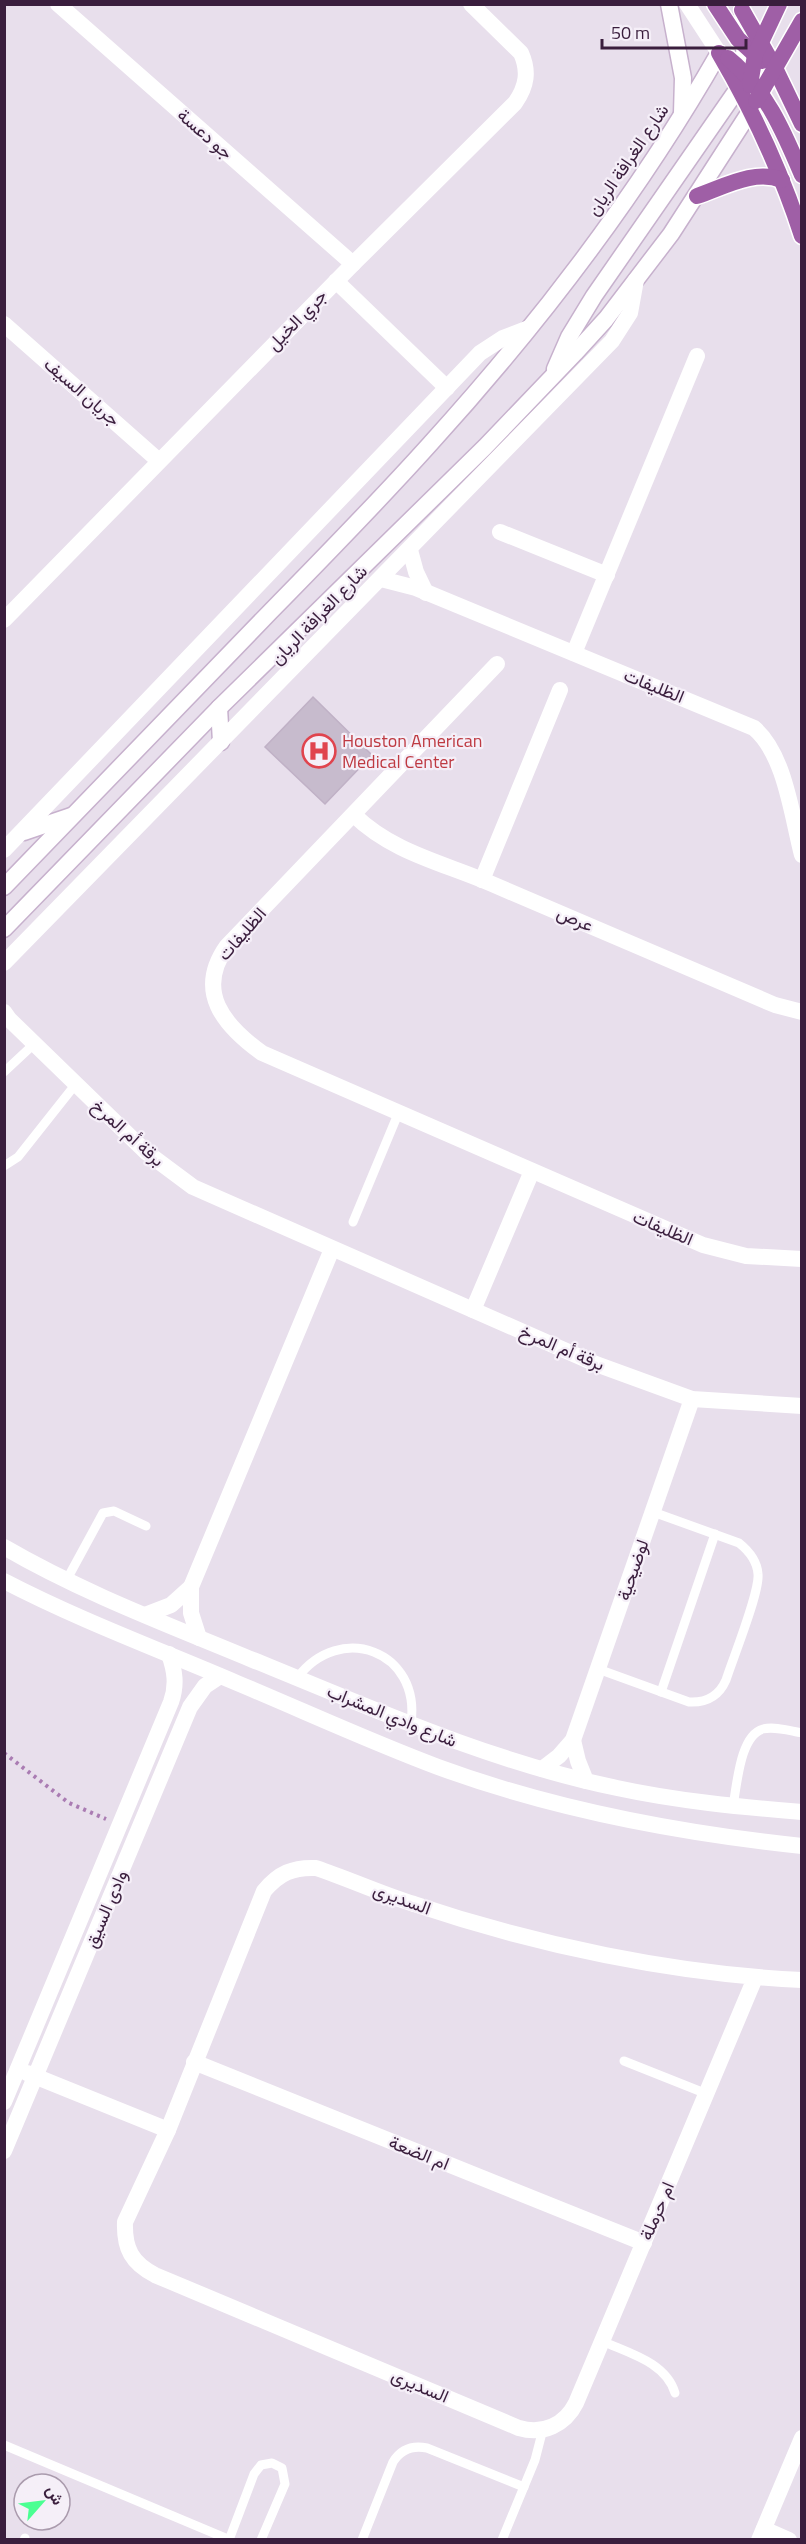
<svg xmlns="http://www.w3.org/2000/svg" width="806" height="2544" viewBox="0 0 806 2544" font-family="'Titillium Web',Vazirmatn,sans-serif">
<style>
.building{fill:#c7bbcd;stroke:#c0b1c6;stroke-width:1.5}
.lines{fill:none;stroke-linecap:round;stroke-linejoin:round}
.secondary-casing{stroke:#c7b1cd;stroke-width:19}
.primary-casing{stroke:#fff;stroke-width:19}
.path{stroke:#aa7cb3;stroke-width:4;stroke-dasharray:3 4.5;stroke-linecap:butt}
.service{stroke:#fff;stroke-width:9}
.minor{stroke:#fff;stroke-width:16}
.secondary{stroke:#fff;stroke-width:16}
.primary{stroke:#9f5fa6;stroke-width:16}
.labels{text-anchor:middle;stroke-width:4.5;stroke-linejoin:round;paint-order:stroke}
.street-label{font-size:18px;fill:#3a1e3d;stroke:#f5eff8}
.health-label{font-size:18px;fill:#be3a42;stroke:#f5eff8;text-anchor:start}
</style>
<rect width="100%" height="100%" fill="#e8dfec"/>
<path class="building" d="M313 697 372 755 325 804 265 747Z"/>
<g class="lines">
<defs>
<g id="secondary">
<path d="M669 4 683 78 682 113"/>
<path d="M555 369 569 337 594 296 739 87 745 47 742 10"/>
<path d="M219 708 221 742"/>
<path d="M24 832 71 816"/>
<path d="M4 887C93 796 181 704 270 612 324 557 378 502 430 444 539 324 639 193 719 53"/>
<path d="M4 929 219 708 485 447 575 353 606 319 671 234 751 110"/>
</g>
<g id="primary">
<path d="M715 4 738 39 762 61"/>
<path d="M742 10 775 68 802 124"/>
<path d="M719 53C753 111 781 171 802 236"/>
<path d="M728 58C765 88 784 132 802 175"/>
<path d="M750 85 755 55 779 4"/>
<path d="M756 101 802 21"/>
<path d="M697 196C724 187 754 169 782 180"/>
</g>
</defs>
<use href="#secondary" class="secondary-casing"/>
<use href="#primary" class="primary-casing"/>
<path class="path" d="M4 1753 69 1803 106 1819"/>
<g class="service">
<path d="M4 1072 34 1044"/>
<path d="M4 1166 18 1157 75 1085"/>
<path d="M353 1222 398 1114"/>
<path d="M66 1581 103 1513 114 1511 146 1526"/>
<path d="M598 1669 689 1702C707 1703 719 1696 726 1680 733 1658 760 1592 758 1574 757 1560 749 1551 739 1543L653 1512"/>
<path d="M297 1678C340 1621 421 1651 411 1723"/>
<path d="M661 1692 715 1534"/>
<path d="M733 1806C737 1785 740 1735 763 1729 775 1726 790 1731 802 1733"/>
<path d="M624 2061 707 2094"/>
<path d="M602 2341C628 2353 666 2362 675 2393"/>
<path d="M4 2445 230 2540"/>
<path d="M24 2540 25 2538"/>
<path d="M229 2540 254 2474 261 2465 272 2463 282 2468 285 2484 261 2540"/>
<path d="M362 2540 393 2462C401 2449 412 2445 427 2448L524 2487"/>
<path d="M502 2540 535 2460 543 2429"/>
</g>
<g class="minor">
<path d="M58 4 353 264"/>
<path d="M687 4 719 53"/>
<path d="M336 281 447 388"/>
<path d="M4 324 159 461"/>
<path d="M500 532 607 575"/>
<path d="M410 550 416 572 426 593"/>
<path d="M381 579 416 588 754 728C785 754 792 817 802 855"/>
<path d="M4 620 353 264 515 103C527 86 529 71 521 53L471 4"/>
<path d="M574 653 697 356"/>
<path d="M497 664 227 946C195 991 223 1025 262 1053L703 1245 746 1256 802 1259"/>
<path d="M354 815C393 853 444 863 492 884 586 924 681 965 775 1005L802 1012"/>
<path d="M4 850 480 353 503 338 529 328"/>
<path d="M482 880 560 690"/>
<path d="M4 963 612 341 630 313 636 280"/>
<path d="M4 1012 9 1019 146 1152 193 1187 596 1364 692 1399 802 1406"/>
<path d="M473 1310 532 1171"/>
<path d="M4 1547C83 1593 169 1625 253 1660 371 1708 491 1762 617 1788 677 1801 740 1807 802 1812"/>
<path d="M4 1581C79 1620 160 1650 237 1683 304 1711 371 1742 438 1767 555 1810 678 1833 802 1846"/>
<path d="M145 1615 171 1605 191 1587"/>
<path d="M199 1638 191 1613V1587L332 1249"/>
<path d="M573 1740 578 1761 586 1781"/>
<path d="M542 1769 559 1756 573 1740 692 1399"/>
<path d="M755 1978 576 2403C565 2425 543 2435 519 2428L155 2275C132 2263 124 2249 125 2222L168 2130 264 1891C279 1873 293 1867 316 1868 349 1879 381 1894 414 1904 536 1945 673 1974 802 1980"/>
<path d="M194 2062 644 2243"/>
<path d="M27 2073 168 2130"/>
<path d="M4 2102 171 1702C177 1685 175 1671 169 1654"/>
<path d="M4 2151 190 1707 205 1686 220 1676"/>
<path d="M764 2529 789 2540"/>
<path d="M759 2540 802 2438"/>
</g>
<use href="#secondary" class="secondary"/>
<use href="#primary" class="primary"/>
</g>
<defs>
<symbol id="hospital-ring" viewBox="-11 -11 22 22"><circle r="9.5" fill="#f5eff8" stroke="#e0444e" stroke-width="1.5"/><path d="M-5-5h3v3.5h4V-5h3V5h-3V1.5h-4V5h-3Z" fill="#e0444e"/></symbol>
</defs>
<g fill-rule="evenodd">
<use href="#hospital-ring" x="300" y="732" width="38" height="38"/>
</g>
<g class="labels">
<g class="street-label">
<text transform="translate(205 134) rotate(41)" y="6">جو دعسة</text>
<text transform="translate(628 160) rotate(-56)" y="6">شارع الغرافة الريان</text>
<text transform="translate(297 320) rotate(-46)" y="6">جري الخيل</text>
<text transform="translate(82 392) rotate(41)" y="6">جريان السيف</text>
<text transform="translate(319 615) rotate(-46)" y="6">شارع الغرافة الريان</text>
<text transform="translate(654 686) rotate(22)" y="6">الظليفات</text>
<text transform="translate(575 919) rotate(23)" y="6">عرص</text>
<text transform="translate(242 934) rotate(-49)" y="6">الظليفات</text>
<text transform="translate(128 1133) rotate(42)" y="6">برقة أم المرخ</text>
<text transform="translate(663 1228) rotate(23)" y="6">الظليفات</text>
<text transform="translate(562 1348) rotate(23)" y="6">برقة أم المرخ</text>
<text transform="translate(633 1570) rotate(-71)" y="6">لوضيحية</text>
<text transform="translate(392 1716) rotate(22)" y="6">شارع وادي المشراب</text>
<text transform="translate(402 1899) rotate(20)" y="6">السديرى</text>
<text transform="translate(106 1909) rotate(-67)" y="6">وادى السيق</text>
<text transform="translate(419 2153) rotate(22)" y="6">ام الضعة</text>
<text transform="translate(657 2211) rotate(-67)" y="6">ام حرملة</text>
<text transform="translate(420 2386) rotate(23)" y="6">السديرى</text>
</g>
<g class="health-label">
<text x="342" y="747">Houston American<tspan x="342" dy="21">Medical Center</tspan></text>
</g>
</g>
<rect width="806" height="2544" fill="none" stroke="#3a1e3d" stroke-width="12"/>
<g transform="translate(42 2502) rotate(62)"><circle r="28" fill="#f5eff8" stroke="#aa9bad" stroke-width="1.5"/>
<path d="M0-4.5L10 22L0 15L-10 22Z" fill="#4aff92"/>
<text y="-9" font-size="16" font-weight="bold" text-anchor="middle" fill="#3a1e3d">ش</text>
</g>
<path d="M602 39v9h144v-9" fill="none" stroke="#3a1e3d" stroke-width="3"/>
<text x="611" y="39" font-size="18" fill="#3a1e3d" stroke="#f5eff8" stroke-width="4.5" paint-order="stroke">50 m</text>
</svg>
